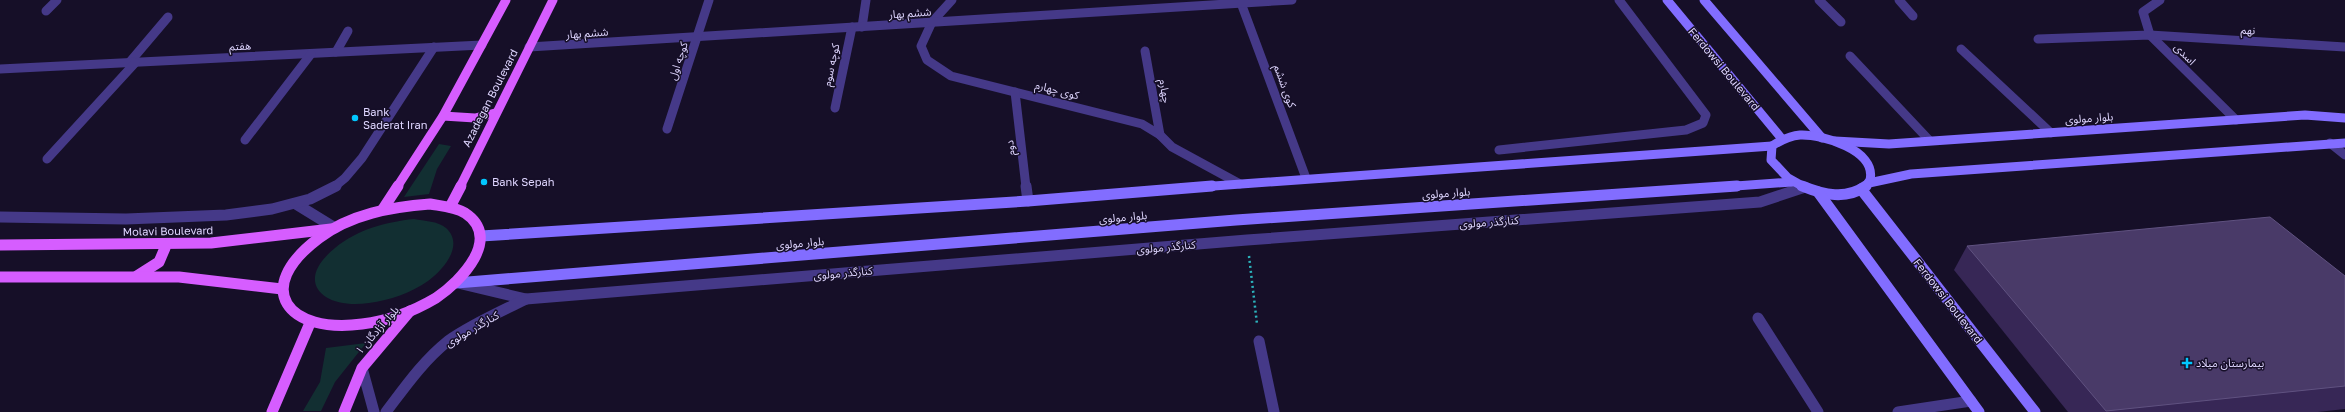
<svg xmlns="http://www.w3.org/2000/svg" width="2345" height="412" viewBox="0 0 2345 412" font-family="'Golos Text','Noto Sans Arabic',sans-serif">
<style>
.green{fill:#122f32}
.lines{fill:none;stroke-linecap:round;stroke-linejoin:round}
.path{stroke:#2cb4bd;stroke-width:2.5;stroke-dasharray:2 3;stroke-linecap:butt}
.minor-far1{stroke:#453988;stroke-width:9}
.minor{stroke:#453988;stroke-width:11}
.secondary-far1{stroke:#826dff;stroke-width:9}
.secondary{stroke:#826dff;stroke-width:11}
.primary-far1{stroke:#d65dff;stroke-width:9}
.primary{stroke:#d65dff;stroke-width:11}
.wall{fill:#372756}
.building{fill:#493a68;stroke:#605280}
.poi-dot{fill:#02c7ff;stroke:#160f28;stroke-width:1.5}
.labels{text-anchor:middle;stroke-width:3;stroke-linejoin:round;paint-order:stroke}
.street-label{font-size:11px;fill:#dfd6ff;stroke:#160f28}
.poi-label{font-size:11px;fill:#dfd6ff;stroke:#160f28;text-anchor:start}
</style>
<rect width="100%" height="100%" fill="#160f28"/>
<g class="green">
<path d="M439 144 451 146 437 169 429 194 404 197Z"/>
<path d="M414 219C424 221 438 221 446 228 465 245 443 270 428 281 411 293 390 300 369 303 325 310 292 283 335 248 358 229 386 222 414 219Z"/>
<path d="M366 343 335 382 321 411H303L320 382 326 348Z"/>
</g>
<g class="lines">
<path class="path" d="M1249 256 1257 324"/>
<g class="minor-far1">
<path d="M952 0 932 22 921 46 927 60 951 76 1142 124 1160 135 1172 147 1240 184"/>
<path d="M1819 0 1841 22"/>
<path d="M1899 0 1913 16"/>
<path d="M2160 0 2143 12 2150 35 2236 120"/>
<path d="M1241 3 1306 178"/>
<path d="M46 11 57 0"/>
<path d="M862 27 866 0"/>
<path d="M2038 39 2150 35 2345 47"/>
<path d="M529 47 1292 0"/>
<path d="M1961 49 2051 133"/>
<path d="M1145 51 1160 135"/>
<path d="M336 52 348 31"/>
<path d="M1850 56 1929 140"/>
<path d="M129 63 168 17"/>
<path d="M0 69 482 45"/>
<path d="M1015 92 1026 187"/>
<path d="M835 108 852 27"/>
<path d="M667 129 709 0"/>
<path d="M245 140 311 54"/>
<path d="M2330 143 2345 155"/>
<path d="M1499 150 1686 130 1703 123 1706 115 1619 0"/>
<path d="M47 159 135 63"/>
<path d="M334 187 345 178 362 158 434 47"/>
</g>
<g class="minor">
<path d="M1026 186 1028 201"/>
<path d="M296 204 335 228"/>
<path d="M0 217 126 219 226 215 272 209 310 199 336 186"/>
<path d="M462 284 526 299"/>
<path d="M1758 318 1818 412"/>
<path d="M1259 341 1274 412"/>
<path d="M362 368 374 412"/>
<path d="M386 412C405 387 423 361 448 341 472 324 500 312 526 299L1247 240 1760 202 1805 187"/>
<path d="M1898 412 1971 401"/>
</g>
<g class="secondary-far1">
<path d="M1667 0 1782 139"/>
<path d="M1704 0 1822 138"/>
<path d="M1835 141 1889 144 2305 115 2345 118"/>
<path d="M1869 183 1911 174 2345 143"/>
<path d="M1200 187 1772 146"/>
<path d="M1722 187 1792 182"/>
<path d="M1804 187 1788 178 1771 160 1772 146C1781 140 1789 136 1800 135 1822 134 1877 150 1870 180L1865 187"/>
</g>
<g class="secondary">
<path d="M1802 186C1824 195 1846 200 1866 186"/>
<path d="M1861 189 2035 412"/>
<path d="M1818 192 1979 412"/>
<path d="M481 236 1028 201 1212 186"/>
<path d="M456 283 1236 220 1737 186"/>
</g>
<g class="primary-far1">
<path d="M443 116 475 118 495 113"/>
<path d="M397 187 443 116 506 0"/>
<path d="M460 187 553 0"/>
</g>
<g class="primary">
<path d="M430 204C441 206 455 207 465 213 503 238 461 281 436 298 414 311 388 321 362 324 288 334 251 289 319 238 351 214 391 207 430 204Z"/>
<path d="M450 207 461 186"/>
<path d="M383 209 398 186"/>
<path d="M0 245 211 243 331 229"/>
<path d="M137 276 159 262 165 248 162 244"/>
<path d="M0 277H179L282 289"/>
<path d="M272 412 310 323"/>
<path d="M344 412 362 368 410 311"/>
</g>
</g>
<path class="wall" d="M1967 246 2345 276V409L2318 412H2068L1954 270Z"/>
<path class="building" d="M2270 217 2345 276V386L2106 411 1967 246Z"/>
<g class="poi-dot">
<circle cx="355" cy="118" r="4"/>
<circle cx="484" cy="182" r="4"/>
<path d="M2185 357h4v4h4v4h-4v4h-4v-4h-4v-4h4z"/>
</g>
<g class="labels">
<g class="street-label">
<text transform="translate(910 13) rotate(-4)" y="4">ششم بهار</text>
<text transform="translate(2248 30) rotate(4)" y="4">نهم</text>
<text transform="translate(587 33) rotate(-4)" y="4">ششم بهار</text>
<text transform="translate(240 46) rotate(-3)" y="4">هفتم</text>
<text transform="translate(2185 54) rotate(45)" y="4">اسدی</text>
<text transform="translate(678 61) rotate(-72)" y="4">کوچه اول</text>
<text transform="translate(831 65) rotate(-78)" y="4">کوچه سوم</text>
<text transform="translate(1724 69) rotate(50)" y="4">Ferdowsi Boulevard</text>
<text transform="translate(1285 86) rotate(70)" y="4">کوی ششم</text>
<text transform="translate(1057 90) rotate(14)" y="4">کوی چهارم</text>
<text transform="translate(1165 91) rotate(80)" y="4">چهارم</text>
<text transform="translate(490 98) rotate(-63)" y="4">Azadegan Boulevard</text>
<text transform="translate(2089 118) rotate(-4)" y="4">بلوار مولوی</text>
<text transform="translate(1010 148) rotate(-97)" y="4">دوم</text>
<text transform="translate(1446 193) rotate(-4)" y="4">بلوار مولوی</text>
<text transform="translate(1123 217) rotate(-5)" y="4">بلوار مولوی</text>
<text transform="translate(1489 222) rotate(-4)" y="4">کنارگذر مولوی</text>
<text transform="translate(168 231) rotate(-1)" y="4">Molavi Boulevard</text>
<text transform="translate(800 243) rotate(-5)" y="4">بلوار مولوی</text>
<text transform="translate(1166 247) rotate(-5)" y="4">کنارگذر مولوی</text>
<text transform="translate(843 273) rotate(-5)" y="4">کنارگذر مولوی</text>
<text transform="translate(1948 301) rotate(52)" y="4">Ferdowsi Boulevard</text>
<text transform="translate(472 329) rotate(-30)" y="4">کنارگذر مولوی</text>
<text transform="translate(377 330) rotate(-49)" y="4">بلوار آزادگان ۱</text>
</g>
<g class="poi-label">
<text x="363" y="116">Bank<tspan x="363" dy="13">Saderat Iran</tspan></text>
<text x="492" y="186">Bank Sepah</text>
<text x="2196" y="367">بیمارستان میلاد</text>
</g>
</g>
</svg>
